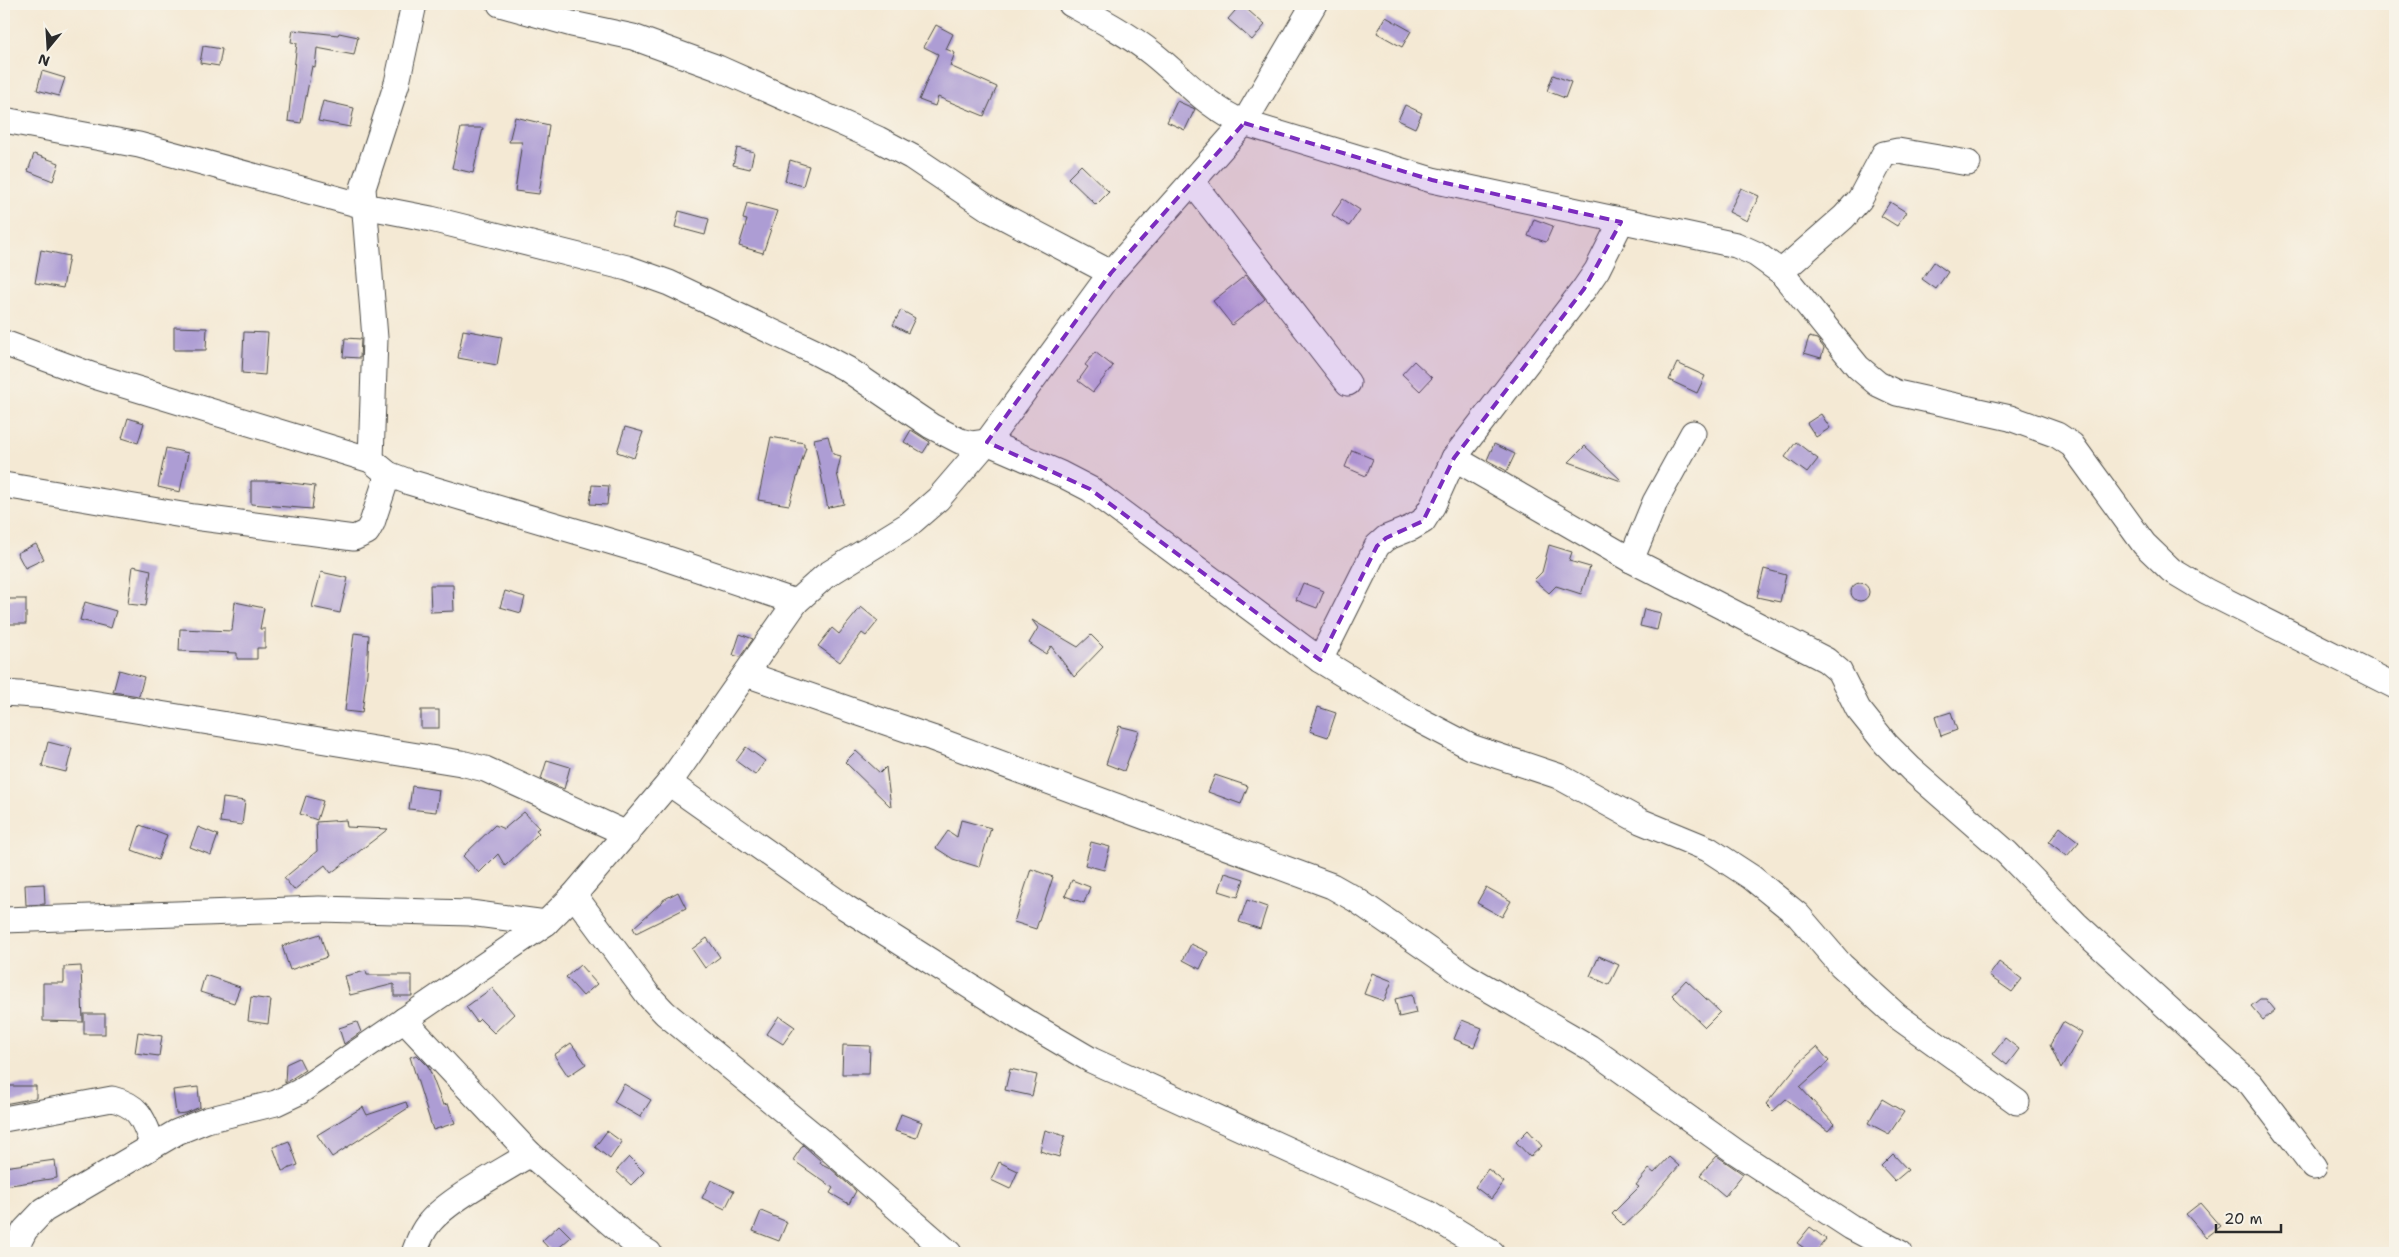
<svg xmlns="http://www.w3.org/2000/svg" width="2399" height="1257" viewBox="0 0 2399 1257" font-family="'Shantell Sans',sans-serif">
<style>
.building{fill:#ad9dd4}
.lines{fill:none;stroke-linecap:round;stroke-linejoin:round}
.street-casing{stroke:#494844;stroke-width:27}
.street{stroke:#fff;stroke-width:25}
.marked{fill:#7b2cbf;fill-opacity:0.2;stroke:#7b2cbf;stroke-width:4;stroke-dasharray:10 6;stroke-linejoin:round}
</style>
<rect width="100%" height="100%" fill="#f7f3e8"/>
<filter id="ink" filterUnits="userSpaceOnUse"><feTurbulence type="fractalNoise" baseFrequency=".02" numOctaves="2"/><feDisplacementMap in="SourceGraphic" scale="10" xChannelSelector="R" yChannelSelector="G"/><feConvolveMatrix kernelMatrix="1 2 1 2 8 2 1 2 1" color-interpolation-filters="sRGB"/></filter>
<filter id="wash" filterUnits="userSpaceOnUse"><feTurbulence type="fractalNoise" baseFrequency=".0096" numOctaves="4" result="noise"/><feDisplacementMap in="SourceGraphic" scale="20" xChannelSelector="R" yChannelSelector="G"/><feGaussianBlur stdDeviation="1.12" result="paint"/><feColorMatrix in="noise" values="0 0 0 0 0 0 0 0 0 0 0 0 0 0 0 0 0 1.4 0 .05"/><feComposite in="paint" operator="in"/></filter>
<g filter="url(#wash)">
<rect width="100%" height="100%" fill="#f4e9d4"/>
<g id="blocks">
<g class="building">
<path d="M1241 4 1265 25 1252 40 1228 19Z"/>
<path d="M1386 17 1411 31 1402 47 1377 33Z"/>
<path d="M936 25 953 34 946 49 955 53 950 66 997 87 984 116 938 97 935 106 919 100 938 54 924 47Z"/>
<path d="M293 30 338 35 339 33 358 37 354 55 317 48 315 67 312 66 301 123 288 121 297 43 291 42Z"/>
<path d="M203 46 222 49 219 66 200 63Z"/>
<path d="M42 71 65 78 59 96 37 90Z"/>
<path d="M1553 75 1571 82 1565 98 1547 91Z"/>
<path d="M323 101 354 108 350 127 318 121Z"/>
<path d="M1177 101 1195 109 1185 130 1167 122Z"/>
<path d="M1405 105 1422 113 1415 128 1398 120Z"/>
<path d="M515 117 549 125 539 194 515 191 522 142H509Z"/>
<path d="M461 128H483L473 173 452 168Z"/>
<path d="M737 148 754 152 750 169 733 165Z"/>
<path d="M34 154 59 163 53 181 28 171Z"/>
<path d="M790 160 809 166 803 186 785 181Z"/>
<path d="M1081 165 1109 192 1096 205 1068 178Z"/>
<path d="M1741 188 1759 196 1747 221 1729 212Z"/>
<path d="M1343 199 1360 210 1349 226 1332 215Z"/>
<path d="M1890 202 1906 212 1897 226 1881 216Z"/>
<path d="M747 203 777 211 763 253 739 246 747 220 743 219Z"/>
<path d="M679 211 709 219 705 235 675 227Z"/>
<path d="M1534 219 1553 226 1546 242 1528 236Z"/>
<path d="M41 250 69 256 63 288 35 283Z"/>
<path d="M1934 262 1948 272 1936 289 1922 279Z"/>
<path d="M1246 275 1265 299 1232 325 1213 301Z"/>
<path d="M901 310 915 318 908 333 893 325Z"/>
<path d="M174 327 207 328 206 350H174Z"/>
<path d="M463 330 502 337 497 365 458 358Z"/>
<path d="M244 332 268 333 265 375 242 373Z"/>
<path d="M1809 337 1817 339 1824 348 1821 358 1804 353Z"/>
<path d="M345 338 361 339 360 358 343 357Z"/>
<path d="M1095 352 1113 366 1093 392 1078 381 1088 367 1085 365Z"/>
<path d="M1414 361 1432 378 1420 391 1402 374Z"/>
<path d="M1677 363 1705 376 1697 393 1669 380Z"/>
<path d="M1821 414 1830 428 1816 437 1807 423Z"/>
<path d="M128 418 144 423 138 443 122 438Z"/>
<path d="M625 427 643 432 634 458 617 452Z"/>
<path d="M911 430 930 442 923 453 904 442Z"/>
<path d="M828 436 833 454 841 456 837 473 844 504 829 507 828 509 814 439Z"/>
<path d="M771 437 804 443V447H806L789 505 758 500Z"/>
<path d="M1796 442 1818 459 1807 473 1785 457Z"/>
<path d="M1494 444 1515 454 1507 471 1487 460Z"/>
<path d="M1585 446 1622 481H1621L1569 462Z"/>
<path d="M166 448 188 453 180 492 158 487Z"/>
<path d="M1352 450 1373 459 1366 476 1345 467Z"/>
<path d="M251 481H276L315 486 312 509 251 504Z"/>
<path d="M592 485 609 486 607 505 590 504Z"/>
<path d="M36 544 44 559 25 568 17 553Z"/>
<path d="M1549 545 1572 552 1569 561 1590 567 1581 594 1556 586 1549 593 1534 580 1542 572Z"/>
<path d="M133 566 151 570 146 606 128 604Z"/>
<path d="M1764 569 1786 575 1780 602 1757 597Z"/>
<path d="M321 572 348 578 340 613 312 607Z"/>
<path d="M1303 583 1324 591 1317 608 1296 600Z"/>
<circle cx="1860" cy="592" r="9"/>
<path d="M430 585H453L454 611 431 612Z"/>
<path d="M505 591 525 597 521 613 500 607Z"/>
<rect x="4" y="599" width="22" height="25"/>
<path d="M85 602 116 611 111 628 80 620Z"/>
<path d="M235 602 264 608 260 629H265V648H257V659H237V653L179 651 180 629 232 631Z"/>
<path d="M861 607 878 621 866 636 862 633 840 662 818 646 832 628 839 634Z"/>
<path d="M1644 609 1661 613 1657 630 1640 626Z"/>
<path d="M1032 620 1078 647 1091 635 1103 647 1074 677 1051 646 1046 654 1029 643 1038 628Z"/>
<path d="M354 633 369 635 367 673 362 713 345 711Z"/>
<path d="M740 634 753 639 740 657 733 655Z"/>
<path d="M119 670 144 677 139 696 113 692Z"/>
<path d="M1318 707 1336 713 1328 737 1310 731Z"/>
<rect x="421" y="710" width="18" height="18"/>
<path d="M1951 712 1957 730 1941 736 1935 717Z"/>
<path d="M1119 726 1139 731 1124 771 1106 764Z"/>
<path d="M48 742 72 748 66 772 42 766Z"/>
<path d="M746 747 765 761 755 775 736 761Z"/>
<path d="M856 751 880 773 886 767 891 807 845 762Z"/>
<path d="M547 760 570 767 564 789 541 779Z"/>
<path d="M1215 775 1248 786 1241 804 1208 792Z"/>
<path d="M412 786 439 790 436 812 409 809Z"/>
<path d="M306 796 323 801 317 820 300 814Z"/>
<path d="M223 798 245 801 242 825 220 822Z"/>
<path d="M524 812 539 828 536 830 539 833 505 866 498 854 479 873 463 856 495 825 504 829Z"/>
<path d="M346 820 347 827 388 829 331 873 325 865 294 890 284 878 317 851 316 822Z"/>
<path d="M961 820 991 828 979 867 953 859 936 848 948 831 957 837Z"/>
<path d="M140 825 167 835 158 860 132 850Z"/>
<path d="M198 827 218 835 211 855 190 847Z"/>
<path d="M2060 827 2079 842 2067 856 2049 842Z"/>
<path d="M1091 842 1110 847 1104 870 1085 865Z"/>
<path d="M1031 869 1053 877 1036 929 1014 922Z"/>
<path d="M1225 873 1244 879 1238 897 1219 891Z"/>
<path d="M1072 880 1090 887 1084 903 1065 896Z"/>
<path d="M44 884 45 904 26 905 25 885Z"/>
<path d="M1486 887 1511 901 1502 917 1477 903Z"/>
<path d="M678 892 686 908 636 933 633 928 663 901V900Z"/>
<path d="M1247 900 1267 907 1260 929 1239 922Z"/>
<path d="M320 934 327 957 290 970 282 946Z"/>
<path d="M707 938 720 957 705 968 692 949Z"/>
<path d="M1191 944 1208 952 1200 969 1183 960Z"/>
<path d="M1599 956 1619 965 1609 985 1590 976Z"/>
<path d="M1999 962 2022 979 2012 992 1989 976Z"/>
<path d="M580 965 597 984 583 996 566 977Z"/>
<path d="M81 966 83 1022 43 1021V983H64V967Z"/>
<path d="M366 971 367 975H412V996H394V984L350 995 345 976Z"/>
<path d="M1372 973 1392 981 1384 1001 1364 994Z"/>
<path d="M205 975 240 987 234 1003 200 992Z"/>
<path d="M1686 980 1720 1012 1705 1027 1672 995Z"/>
<path d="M492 988 514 1014 494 1033 480 1019 477 1022 466 1007Z"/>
<path d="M1412 995 1416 1013 1399 1017 1395 999Z"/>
<path d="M251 997 271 1000 268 1024 248 1021Z"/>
<path d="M2260 999H2266L2275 1010 2263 1020 2251 1006Z"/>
<rect x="84" y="1014" width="21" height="20"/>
<path d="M779 1016 795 1027 783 1044 767 1034Z"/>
<path d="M1462 1020 1482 1028 1474 1047 1454 1039Z"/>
<path d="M357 1022 361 1032 344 1044 339 1028Z"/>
<path d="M2063 1022 2082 1033 2061 1069 2050 1045Z"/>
<path d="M138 1032 162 1036 159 1056 135 1053Z"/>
<path d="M2005 1038 2019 1049 2007 1065 1993 1054Z"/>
<path d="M571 1043 586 1064 568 1076 554 1055Z"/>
<path d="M843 1045 870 1046 869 1074H842Z"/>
<path d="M1817 1047 1829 1061 1800 1087 1834 1124 1828 1131 1786 1099 1773 1111 1766 1104 1800 1062Z"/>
<path d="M417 1055 428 1066 443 1105 448 1104 455 1123 433 1130 410 1057Z"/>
<path d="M299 1058 305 1070 285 1083 286 1064Z"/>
<path d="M1010 1069 1037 1075 1032 1096 1005 1090Z"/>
<path d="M624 1084 651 1100 640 1117 614 1102Z"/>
<path d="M4 1086H36V1098L4 1104Z"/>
<path d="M198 1087 200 1107 186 1113 176 1114 173 1090Z"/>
<path d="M1882 1099 1904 1112 1889 1134 1868 1123Z"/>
<path d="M406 1102 408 1108 332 1157 317 1135 363 1107 367 1115Z"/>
<path d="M901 1114 922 1122 916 1138 895 1131Z"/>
<path d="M1045 1130 1065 1136 1059 1157 1040 1151Z"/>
<path d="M1528 1130 1542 1146 1530 1157 1516 1142Z"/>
<path d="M607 1131 622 1142 610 1159 595 1147Z"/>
<path d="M289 1141 298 1165 282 1171 273 1147Z"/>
<path d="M803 1145 821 1161 820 1163 830 1168 856 1191 849 1204 830 1193 833 1188 793 1160Z"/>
<path d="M1893 1154 1908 1170 1895 1181 1881 1166Z"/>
<path d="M1717 1156 1743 1174 1725 1196 1700 1175Z"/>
<path d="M629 1157 644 1172 631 1185 616 1171Z"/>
<path d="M1669 1157 1679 1166 1642 1209 1624 1226 1612 1214 1639 1187 1636 1185 1649 1169 1654 1173Z"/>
<path d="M55 1160 57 1178 4 1186V1167Z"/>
<path d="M999 1162 1018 1171 1010 1189 991 1180Z"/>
<path d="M1488 1169 1504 1182 1491 1199 1475 1187Z"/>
<path d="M711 1180 734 1191 725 1209 702 1198Z"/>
<path d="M2200 1203 2220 1226 2206 1237 2186 1214Z"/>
<path d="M761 1211 787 1222 779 1241 753 1231Z"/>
<path d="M559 1225 571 1237 553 1253 542 1241Z"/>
<path d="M1810 1227 1826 1239 1815 1253H1811L1797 1243Z"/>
</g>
</g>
</g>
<g filter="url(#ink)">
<use href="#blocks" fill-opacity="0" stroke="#494844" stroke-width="1"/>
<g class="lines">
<defs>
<g id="street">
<path d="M500 4 572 24 633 37 718 68 878 139 912 157 991 210 1111 273"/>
<path d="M1071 4C1099 19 1128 34 1153 54 1183 78 1208 108 1244 123L1432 180 1736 245 1756 254 1781 272 1858 367 1878 384 1897 393 2010 418 2057 435 2072 445 2144 544 2171 570 2206 591 2395 686"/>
<path d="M4 120 139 145 364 206 431 219 627 268 669 283 815 352 847 369 931 426 960 441 972 444 987 442 1061 474 1090 489 1320 660 1408 714 1471 747 1558 776 1640 821 1708 849 1751 877 1798 915 1841 965 1897 1016 2017 1102"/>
<path d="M1192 182 1348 383"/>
<path d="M1781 272 1844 217 1860 199 1884 154 1898 151 1968 163"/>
<path d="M4 343 91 375 371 460 388 474 409 482 653 554 796 602"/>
<path d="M1454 458 1631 560 1826 660 1839 671 1858 709 1886 744 1911 769 2007 853 2076 924 2251 1084 2314 1167"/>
<path d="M371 460 375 338 363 188 397 83 414 4"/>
<path d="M4 485 194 517 354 538 367 532 372 523 388 474"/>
<path d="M1631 560 1655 502 1693 433"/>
<path d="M1320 660 1377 546 1386 538 1411 528 1423 521 1433 505 1454 458 1584 289 1597 270 1621 222"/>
<path d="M746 674 932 738 1332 886 1355 899 1466 976 1589 1047 1736 1152 1851 1227 1900 1253"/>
<path d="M4 693 49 696 461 763 485 769 627 834"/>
<path d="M669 783 845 907 1028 1023 1091 1060 1427 1213 1492 1253"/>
<path d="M574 895 648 995 665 1013 824 1144 949 1253"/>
<path d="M4 920 319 909 470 913 546 923"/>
<path d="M404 1020 530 1154 636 1245 649 1253"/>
<path d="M4 1119 112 1099C141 1106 143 1120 153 1145"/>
<path d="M13 1253 25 1230 44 1210 177 1132 207 1120 276 1103 299 1092 546 923 574 895 669 783 796 602 825 576 908 525 938 499 987 442 1111 273 1244 123 1314 4"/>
<path d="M414 1253C418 1242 422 1231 430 1222 449 1199 503 1171 530 1154"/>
</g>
</defs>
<use href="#street" class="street-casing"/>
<use href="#street" class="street"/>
</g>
</g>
<path class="marked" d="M1244 123 1432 180 1621 222 1584 289 1454 458 1423 521 1386 538 1377 546 1320 660 1090 489 987 442 1111 273Z"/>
<rect width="2399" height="1257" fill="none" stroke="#f7f3e8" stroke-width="20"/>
<g transform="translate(48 48) rotate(198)" stroke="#f7f3e8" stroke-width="4" paint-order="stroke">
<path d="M0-4L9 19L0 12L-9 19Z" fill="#2b2b2b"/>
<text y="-8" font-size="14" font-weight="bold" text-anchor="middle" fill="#2b2b2b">N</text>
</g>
<path d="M2216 1224v8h65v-8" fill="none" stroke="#2b2b2b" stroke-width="2.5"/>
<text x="2224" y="1224" font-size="15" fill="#2b2b2b" stroke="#f7f3e8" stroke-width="4" paint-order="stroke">20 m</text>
</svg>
